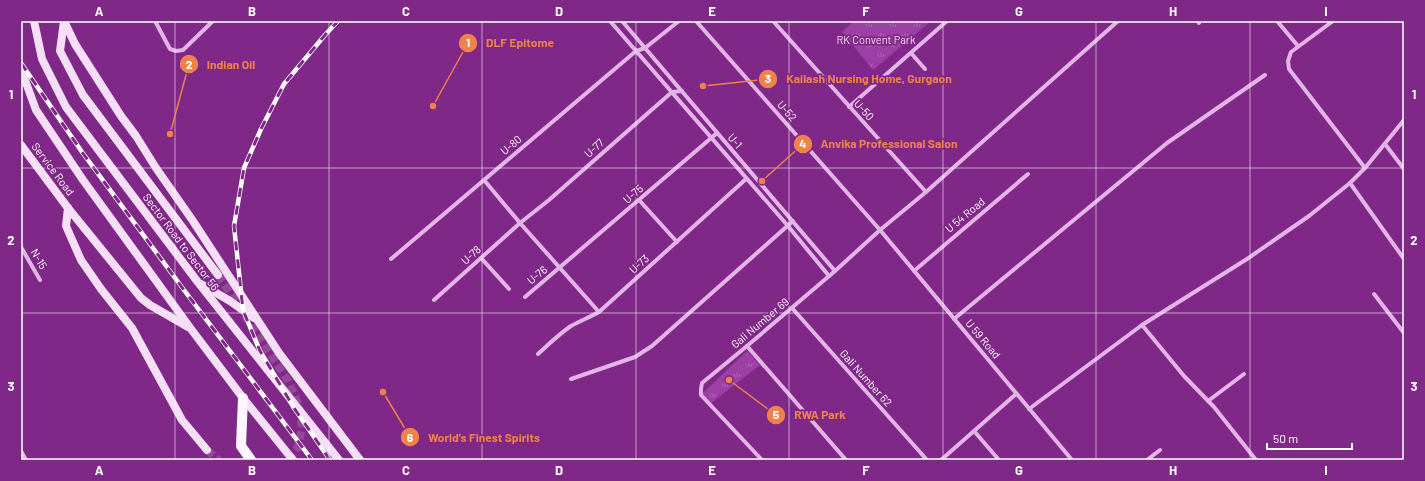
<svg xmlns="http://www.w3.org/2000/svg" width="1425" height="481" viewBox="0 0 1425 481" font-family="Barlow,sans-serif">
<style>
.park{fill:url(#park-tufts)}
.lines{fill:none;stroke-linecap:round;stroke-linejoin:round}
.secondary-tunnel{stroke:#934899;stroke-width:8;stroke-dasharray:8 4;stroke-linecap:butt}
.street{stroke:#e4b4e8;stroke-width:4}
.secondary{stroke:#f6def7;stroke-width:8}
.primary{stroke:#fef6fe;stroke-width:10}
.rail-casing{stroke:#fff;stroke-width:4.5}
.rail{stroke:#802887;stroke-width:3;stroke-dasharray:9;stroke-linecap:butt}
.grid{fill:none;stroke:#fff;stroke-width:1;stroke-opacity:0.55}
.labels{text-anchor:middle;stroke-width:3.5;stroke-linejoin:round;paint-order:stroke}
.park-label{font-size:11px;fill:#f4d8f6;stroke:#802887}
.street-label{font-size:11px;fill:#fff;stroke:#802887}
.leader{fill:none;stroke:#ee8249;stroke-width:1.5}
.callout-dot{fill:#ee8249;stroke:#802887;stroke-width:1.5}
.mark-label{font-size:12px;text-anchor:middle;font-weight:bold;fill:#fff}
.callout-label{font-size:12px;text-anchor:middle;font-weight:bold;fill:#ee8249;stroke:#802887;stroke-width:3.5;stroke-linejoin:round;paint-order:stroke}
.neatline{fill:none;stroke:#fff;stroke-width:1.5}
.grid-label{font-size:13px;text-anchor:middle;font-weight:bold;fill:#fff}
</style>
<defs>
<pattern id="park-tufts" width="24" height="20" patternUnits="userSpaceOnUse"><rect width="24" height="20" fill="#9d40a5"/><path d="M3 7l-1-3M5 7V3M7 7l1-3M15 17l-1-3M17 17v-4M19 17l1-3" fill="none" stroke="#b166b7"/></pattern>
</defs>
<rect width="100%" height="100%" fill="#802887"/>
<g class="park">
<path d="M854 21H931L873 70 842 32Z"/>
<path d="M747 351 760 365 711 403 702 394Z"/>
</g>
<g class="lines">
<g class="secondary-tunnel">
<path d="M218 275 288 381 299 405 302 428 298 447 289 460"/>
<path d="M207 450 219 460"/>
</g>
<g class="street">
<path d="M155 21 170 49 176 51 183 50 213 21"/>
<path d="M610 21 788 226 829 276"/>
<path d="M622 21 835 271"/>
<path d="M696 21 880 230 1072 460"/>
<path d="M773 21 926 192"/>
<path d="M1198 21 1199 23"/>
<path d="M1277 21 1298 46"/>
<path d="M1333 21 1291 52 1288 61 1289 69 1365 168"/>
<path d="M911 53 925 69"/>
<path d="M849 107 947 21"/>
<path d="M1385 144 1404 169"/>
<path d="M484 180 520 223 599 312"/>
<path d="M1350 183 1404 259"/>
<path d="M639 200 677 242"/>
<path d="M21 247 40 280"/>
<path d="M481 258 509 289"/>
<path d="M391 259 636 51 645 48 679 21"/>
<path d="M914 271 1028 174"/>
<path d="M1374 294 1404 333"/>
<path d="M525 297 717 133"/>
<path d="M434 300 520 223 549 200 672 92 682 91"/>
<path d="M792 308 927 460"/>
<path d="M954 319 1167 143 1265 75"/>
<path d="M1142 325 1184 376 1214 407 1256 460"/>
<path d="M747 346 846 460"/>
<path d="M538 354C549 344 559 334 571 326 580 321 590 317 599 312L746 179"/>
<path d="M571 379 635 357 652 346 793 221"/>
<path d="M1208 401 1244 374"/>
<path d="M1029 409 1142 325 1247 259 1309 216 1350 183 1365 168 1404 120"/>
<path d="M974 431 999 460"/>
<path d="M21 451 26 460"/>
<path d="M762 460 701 395V389L702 383 747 346 835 271 880 230 926 192 1118 21"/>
<path d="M941 460 1016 394"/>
<path d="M1147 460 1160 450"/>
</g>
<g class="secondary">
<path d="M34 21 42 59 66 107 197 281 339 460"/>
<path d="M64 21 75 44 121 116 136 136 156 168 193 221 279 353 360 460"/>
<path d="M64 21 60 51 83 95 218 275"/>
<path d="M21 69 36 110 83 180 191 329 243 398 293 460"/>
<path d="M21 145 68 208 141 298 150 305 188 327"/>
<path d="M68 208 66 226 81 260 101 289 132 328 182 420 207 450"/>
<path d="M201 284 230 301 254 318"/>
</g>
<path class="primary" d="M243 398 241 446 251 460"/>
<defs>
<g id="rail">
<path d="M21 63 82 152 184 290 312 460"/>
<path d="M330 460 294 408 260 351 243 310 234 226 244 168 261 129 284 84 325 35 338 21"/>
</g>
</defs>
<use href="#rail" class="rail-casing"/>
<use href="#rail" class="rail"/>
</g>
<path class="grid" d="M175 21V460M329 21V460M482 21V460M636 21V460M789 21V460M943 21V460M1096 21V460M1250 21V460M21 168H1404M21 313H1404"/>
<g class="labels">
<g class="park-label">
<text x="876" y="44">RK Convent Park</text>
</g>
<g class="street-label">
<text transform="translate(864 110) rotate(48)" y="4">U-50</text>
<text transform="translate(787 111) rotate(49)" y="4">U-52</text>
<text transform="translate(735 141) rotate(49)" y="4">U-1</text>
<text transform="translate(511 145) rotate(-40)" y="4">U-80</text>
<text transform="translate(594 148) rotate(-42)" y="4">U-77</text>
<text transform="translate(53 169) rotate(53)" y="4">Service Road</text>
<text transform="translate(633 194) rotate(-41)" y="4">U-75</text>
<text transform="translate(965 215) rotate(-40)" y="4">U 54 Road</text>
<text transform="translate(181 242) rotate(53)" y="4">Sector Road to Sector 56</text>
<text transform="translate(471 255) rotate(-42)" y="4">U-78</text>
<text transform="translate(39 259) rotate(60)" y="4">N-15</text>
<text transform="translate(639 264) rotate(-42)" y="4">U-73</text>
<text transform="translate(537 275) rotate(-39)" y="4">U-76</text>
<text transform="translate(760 323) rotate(-40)" y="4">Gali Number 69</text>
<text transform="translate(983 339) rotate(50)" y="4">U 59 Road</text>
<text transform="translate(866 378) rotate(48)" y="4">Gali Number 62</text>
</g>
</g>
<path class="leader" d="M433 106L468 43M170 134L189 64M703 86L768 79M762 181L803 144M729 380L776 415M383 392L410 437"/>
<g class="callout-dot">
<circle cx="433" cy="106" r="4"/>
<circle cx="170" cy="134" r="4"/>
<circle cx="703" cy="86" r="4"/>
<circle cx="762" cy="181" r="4"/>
<circle cx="729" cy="380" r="4"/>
<circle cx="383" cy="392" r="4"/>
<circle cx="468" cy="43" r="10"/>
<circle cx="189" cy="64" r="10"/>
<circle cx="768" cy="79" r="10"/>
<circle cx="803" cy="144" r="10"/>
<circle cx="776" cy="415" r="10"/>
<circle cx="410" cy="437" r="10"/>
</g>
<g class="mark-label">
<text x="468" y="47">1</text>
<text x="189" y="69">2</text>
<text x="768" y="83">3</text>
<text x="803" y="148">4</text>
<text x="776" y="419">5</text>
<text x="410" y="442">6</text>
</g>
<g class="callout-label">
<text x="520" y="47">DLF Epitome</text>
<text x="231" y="69">Indian Oil</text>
<text x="869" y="83">Kailash Nursing Home, Gurgaon</text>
<text x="889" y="148">Anvika Professional Salon</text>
<text x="820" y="419">RWA Park</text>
<text x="484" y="442">World's Finest Spirits</text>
</g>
<rect width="1425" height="481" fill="none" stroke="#802887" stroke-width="44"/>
<path d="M1267 443v6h85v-6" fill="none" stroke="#ffffff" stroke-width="2"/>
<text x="1273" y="443" font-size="12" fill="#ffffff" stroke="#802887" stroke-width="3" paint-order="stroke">50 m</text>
<rect x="22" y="22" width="1381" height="437" class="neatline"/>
<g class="grid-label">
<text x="99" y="16">A</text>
<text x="252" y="16">B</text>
<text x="406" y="16">C</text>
<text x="559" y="16">D</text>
<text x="712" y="16">E</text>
<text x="866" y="16">F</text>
<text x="1019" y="16">G</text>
<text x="1173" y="16">H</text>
<text x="1326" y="16">I</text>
<text x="11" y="99">1</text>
<text x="1414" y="99">1</text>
<text x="11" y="245">2</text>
<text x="1414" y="245">2</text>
<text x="11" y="391">3</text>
<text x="1414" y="391">3</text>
<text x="99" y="475">A</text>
<text x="252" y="475">B</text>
<text x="406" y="475">C</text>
<text x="559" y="475">D</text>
<text x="712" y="475">E</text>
<text x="866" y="475">F</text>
<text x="1019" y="475">G</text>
<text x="1173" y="475">H</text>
<text x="1326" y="475">I</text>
</g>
</svg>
